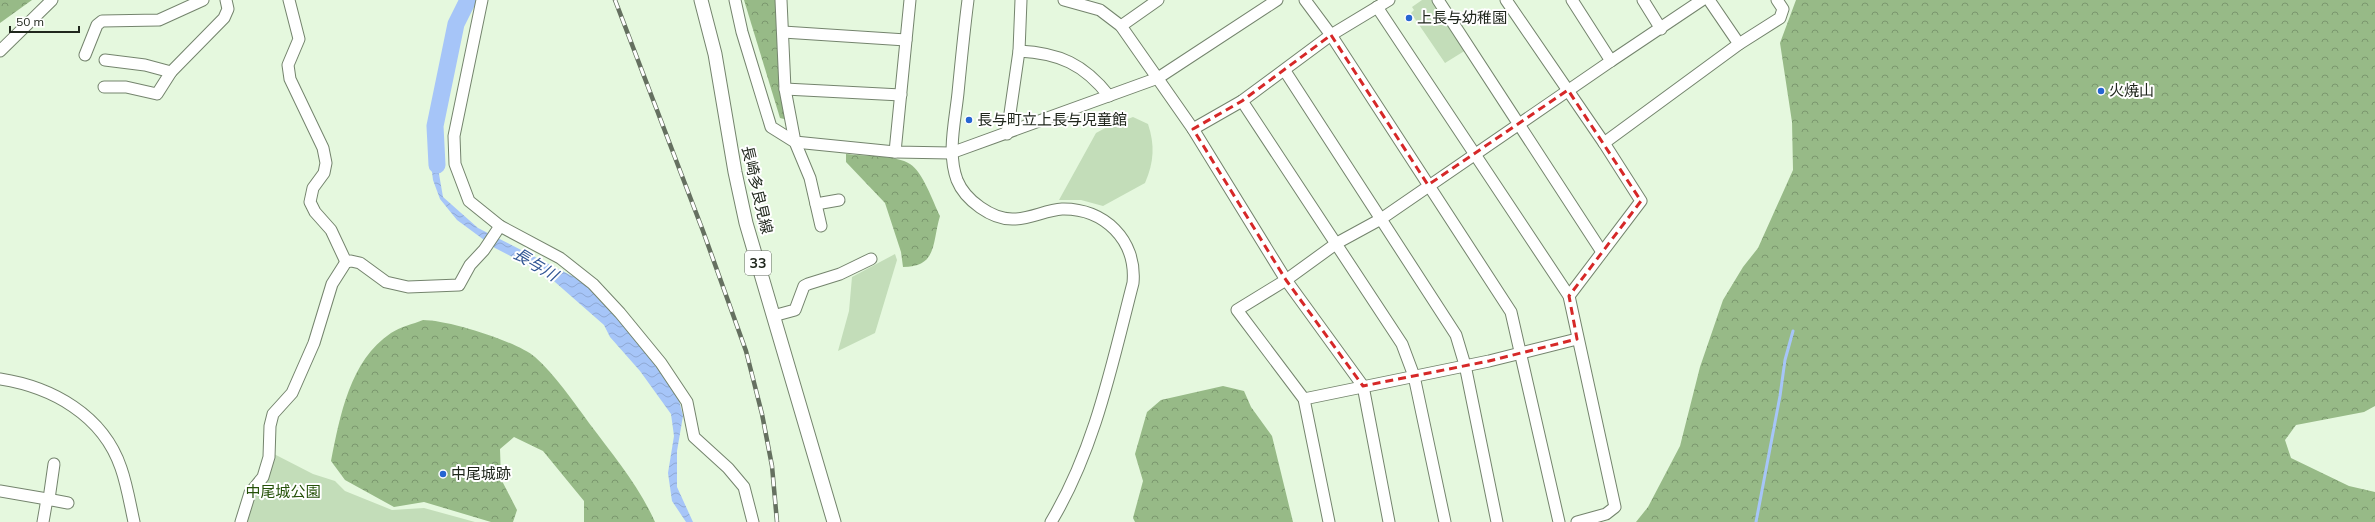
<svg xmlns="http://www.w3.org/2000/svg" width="2375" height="522" viewBox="0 0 2375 522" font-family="Mulish,'Noto Sans JP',sans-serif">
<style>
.forest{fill:url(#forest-crowns)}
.green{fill:#c3ddb9}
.water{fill:url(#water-waves)}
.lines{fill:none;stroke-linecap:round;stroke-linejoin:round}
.stream{stroke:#a6c5f8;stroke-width:3}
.river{stroke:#a6c5f8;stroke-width:17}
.minor-casing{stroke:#74846d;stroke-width:13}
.major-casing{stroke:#74846d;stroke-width:15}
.minor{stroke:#fff;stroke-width:11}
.major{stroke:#fff;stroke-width:13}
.rail-casing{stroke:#657060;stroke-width:4.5}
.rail{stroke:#fff;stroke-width:3;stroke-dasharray:9;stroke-linecap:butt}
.marked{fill:none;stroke:#d62828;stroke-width:3;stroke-dasharray:8 5;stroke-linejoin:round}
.poi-dot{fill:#2665d2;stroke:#fff;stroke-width:1.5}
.labels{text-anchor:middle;stroke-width:4;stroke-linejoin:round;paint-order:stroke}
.shield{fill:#fff;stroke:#636861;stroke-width:1}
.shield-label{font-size:14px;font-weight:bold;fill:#20271d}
.poi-label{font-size:15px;fill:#20271d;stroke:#fff;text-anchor:start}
.street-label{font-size:15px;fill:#20271d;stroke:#fff}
.park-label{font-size:15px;fill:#255108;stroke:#fff}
.water-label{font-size:16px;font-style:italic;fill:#315694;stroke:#fff}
</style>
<defs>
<pattern id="forest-crowns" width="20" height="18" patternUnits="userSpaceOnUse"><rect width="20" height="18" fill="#97ba87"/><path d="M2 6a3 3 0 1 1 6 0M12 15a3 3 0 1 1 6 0" fill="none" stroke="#7b976e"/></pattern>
<pattern id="water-waves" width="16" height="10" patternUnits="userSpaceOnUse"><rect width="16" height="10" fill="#a6c5f8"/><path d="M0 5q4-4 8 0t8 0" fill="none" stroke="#8fa9d4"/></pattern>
</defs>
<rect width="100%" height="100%" fill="#e5f8de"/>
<g class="forest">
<path d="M0 0H32L0 23Z"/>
<path d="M744 0H778L788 120 780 118Z"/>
<path d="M1796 0H2375V406L2364 412 2296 425 2285 440 2291 458 2349 486 2375 492V522H1636L1648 507 1680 446 1700 367 1723 300 1743 267 1758 248 1793 170 1792 122 1780 43Z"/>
<path d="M846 154C862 156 897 155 910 164 923 172 933 202 940 216 932 242 938 267 903 267L901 252 885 203 846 162Z"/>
<path d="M423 320C448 320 516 341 535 357 555 375 573 401 589 423 613 455 639 486 655 522H584V501L543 451 514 437 500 449 501 479 517 510 513 522H491L424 502 394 507 345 480 331 461C340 416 350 360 391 333 400 327 413 324 423 320Z"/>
<path d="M1223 386 1244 391 1251 407 1272 436 1293 522H1135L1133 518 1143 481 1135 454 1147 412 1161 400Z"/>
</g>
<g class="green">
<path d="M1422 0H1434L1466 50 1445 63 1411 13 1414 10 1412 7Z"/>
<path d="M1133 117 1148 124C1155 145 1154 162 1145 183L1103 206 1081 200H1059L1096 133 1109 126Z"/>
<path d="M895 254 897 260 875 333 838 351 849 311 852 277Z"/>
<path d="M274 454 313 474 335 481 345 491 392 510 424 508 475 522H244L252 506 254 481Z"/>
</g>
<path class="water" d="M437 138 439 174 443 197 478 228 582 281 625 324 677 392 683 416 677 451V487L693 522H686L672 501 668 473 674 436 671 414 640 371 610 337 604 325 547 275 495 248 457 220 440 199 433 180 431 164Z"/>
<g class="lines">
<path class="stream" d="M1756 522 1780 396 1785 360 1793 331"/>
<path class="river" d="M437 165 435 126 456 24 468 0"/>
<defs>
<g id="minor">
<path d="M289 0 299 39 288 65 290 79 323 148 326 163 324 173 313 188 310 202 315 212 331 230 346 262"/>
<path d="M482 0 454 136 455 164 469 201 500 226 560 258 593 284 620 313 661 363 687 402 694 437 728 468 744 487 753 522"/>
<path d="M735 0 742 32 771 127 795 142 810 178 821 226"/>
<path d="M781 0 785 89 795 142 895 152 951 153 1158 78 1277 0"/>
<path d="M968 0C964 31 961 62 958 93 955 122 947 153 957 180 965 200 992 220 1014 219 1030 219 1046 210 1062 209 1104 208 1137 240 1133 283 1112 364 1095 449 1051 522"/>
<path d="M1064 0 1100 10 1121 26 1193 129 1286 280 1363 386 1389 522"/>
<path d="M1305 0 1331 35 1511 312 1559 522"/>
<path d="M1438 0 1602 252"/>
<path d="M1506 0 1604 143 1641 201 1569 296"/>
<path d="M1572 0 1611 61 1702 0"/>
<path d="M1643 0 1661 29"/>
<path d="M1709 0 1739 44"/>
<path d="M1377 7 1569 296 1615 507 1606 514 1577 522"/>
<path d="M1121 26 1158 0"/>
<path d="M783 32 906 40"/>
<path d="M0 51 52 0"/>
<path d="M1019 51C1059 53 1084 64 1109 96"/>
<path d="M85 55 97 25 102 21 159 20 203 0"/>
<path d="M105 60 145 65 171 72"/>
<path d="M1285 71 1456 335 1465 365 1497 522"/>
<path d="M104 87H126L157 94 171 72 224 18 228 9 226 0"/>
<path d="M785 89 901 95"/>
<path d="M1242 101 1402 344 1414 376 1445 522"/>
<path d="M1193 129 1242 101 1331 35 1389 0"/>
<path d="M1007 134 1019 51 1021 0"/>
<path d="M1604 143 1739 44 1780 18 1783 9 1777 0"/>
<path d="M895 152 910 0"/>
<path d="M816 204 839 200"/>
<path d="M773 316 795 310 804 286 808 284 840 274 871 259"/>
<path d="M0 379C52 387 103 415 121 468 127 485 130 504 134 522"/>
<path d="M1304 399 1489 361 1577 339"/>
<path d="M0 491 47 499"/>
<path d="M49 499 54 464"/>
<path d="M43 522 47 499 68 503"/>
<path d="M241 522 250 493 263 477 269 457 270 426 273 414 292 393 314 343 332 284 346 262 351 261 360 263 386 282 408 287 459 285 470 265 484 250 500 226"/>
<path d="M1329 522 1304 399 1237 310 1286 280 1337 243 1381 219 1611 61"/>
</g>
<path id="major" d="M701 0 715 54 735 172 746 223 834 522"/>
</defs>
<use href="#minor" class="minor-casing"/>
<use href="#major" class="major-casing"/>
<use href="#minor" class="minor"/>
<use href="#major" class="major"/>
<defs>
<path id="rail" d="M615 0 703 231 746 351 762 414 772 466 777 522"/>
</defs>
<use href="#rail" class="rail-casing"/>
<use href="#rail" class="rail"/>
</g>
<path class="marked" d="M1331 35 1428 185 1568 90 1641 201 1569 296 1577 339 1489 361 1363 386 1286 280 1193 129 1242 101Z"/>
<g class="poi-dot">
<circle cx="1409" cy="18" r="4"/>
<circle cx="2101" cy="91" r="4"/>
<circle cx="969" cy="120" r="4"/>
<circle cx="443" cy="474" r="4"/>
</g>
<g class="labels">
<rect class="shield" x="745" y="251" width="26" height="24" rx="3"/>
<g class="shield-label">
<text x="758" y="268">33</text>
</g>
<g class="poi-label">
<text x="1417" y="23">上長与幼稚園</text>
<text x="2109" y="96">火焼山</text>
<text x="977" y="125">長与町立上長与児童館</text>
<text x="451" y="479">中尾城跡</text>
</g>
<g class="street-label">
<text transform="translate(757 190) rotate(77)" y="5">長崎多良見線</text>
</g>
<g class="park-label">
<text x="283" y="497">中尾城公園</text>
</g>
<g class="water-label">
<text transform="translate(536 264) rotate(31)" y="6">長与川</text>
</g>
</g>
<path d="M10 26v6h69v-6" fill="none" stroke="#20271d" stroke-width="2"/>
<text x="16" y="26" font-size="12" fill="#20271d" stroke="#ffffff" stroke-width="3" paint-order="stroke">50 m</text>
</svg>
